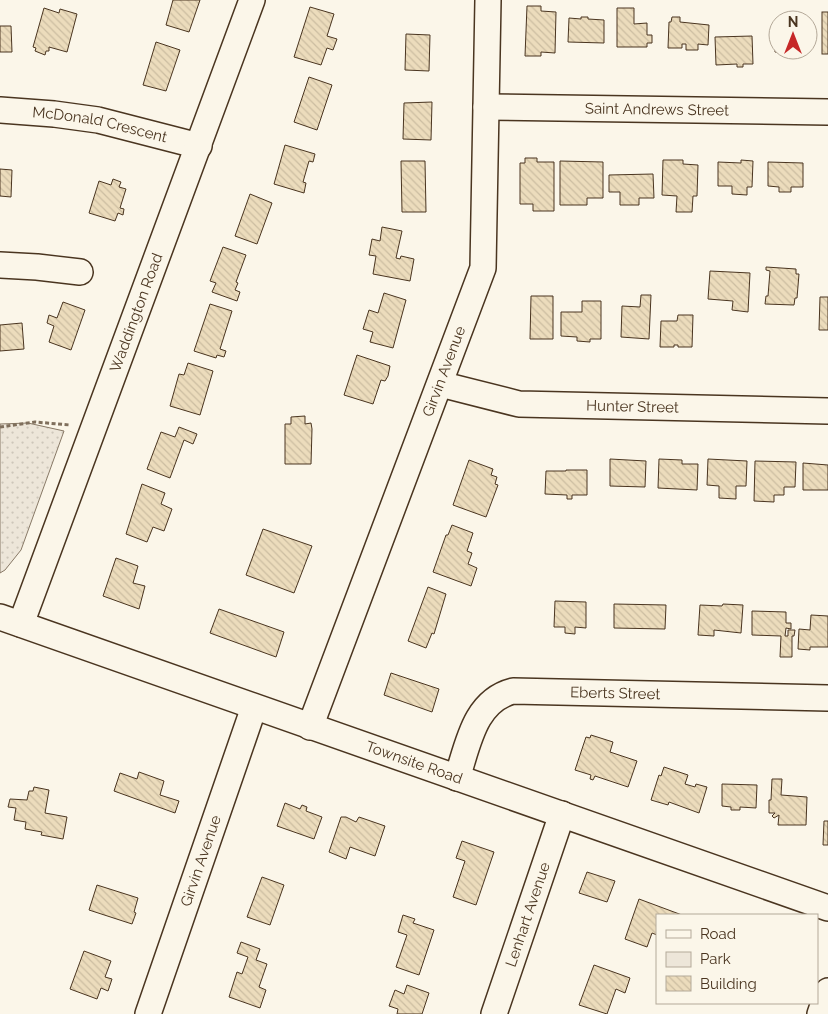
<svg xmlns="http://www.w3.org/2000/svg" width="828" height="1014" viewBox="0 0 828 1014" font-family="Raleway,sans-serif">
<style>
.green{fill:url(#green-dots);stroke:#887966}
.building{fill:url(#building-back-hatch);stroke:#4a3520}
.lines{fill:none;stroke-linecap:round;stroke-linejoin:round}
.minor-casing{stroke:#4a3520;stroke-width:28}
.path{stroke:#7f6f5c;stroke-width:3;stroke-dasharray:4 2.5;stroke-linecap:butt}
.minor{stroke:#fbf6e9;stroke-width:25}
.labels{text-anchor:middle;stroke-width:4;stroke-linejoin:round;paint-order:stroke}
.street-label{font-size:15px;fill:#4a3520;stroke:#fbf6e9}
</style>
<defs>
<pattern id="green-dots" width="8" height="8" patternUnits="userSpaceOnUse" patternTransform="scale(1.25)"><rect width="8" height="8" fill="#ede6d9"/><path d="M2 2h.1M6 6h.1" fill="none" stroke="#cdc6ba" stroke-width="1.8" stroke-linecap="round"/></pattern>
<pattern id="building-back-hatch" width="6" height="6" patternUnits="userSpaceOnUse" patternTransform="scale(1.25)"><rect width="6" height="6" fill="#ecdcbc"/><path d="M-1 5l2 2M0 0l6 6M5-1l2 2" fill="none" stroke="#ccbda1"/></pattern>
</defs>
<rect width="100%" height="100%" fill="#fbf6e9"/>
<path class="green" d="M28 423 64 431 21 550 5 570 0 573V424Z"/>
<g class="building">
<path d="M173 0H200L189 32 166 25Z"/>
<path d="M527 6H541V11L556 12 555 53 541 52V56H525Z"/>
<path d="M310 7 334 14 327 36 337 39 333 50 327 48 321 65 294 57Z"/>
<path d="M44 8 59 13 60 9 77 14 67 52 49 47V51H46L45 55 35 51 36 48 33 47Z"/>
<path d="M617 8H634V24L647 23V35H652V43H647V47H617Z"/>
<rect x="822" y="12" width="6" height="42"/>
<path d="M581 17H588V19L604 20V43L568 42 569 18 581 19Z"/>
<path d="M672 17H680V22L709 25 708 45 698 44V50H686V44H682V48H668L669 22H671Z"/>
<path d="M0 26H11L12 52H0Z"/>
<path d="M775 27 778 28V50H804V53L775 52Z"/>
<path d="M406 34 430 35 429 71 405 70Z"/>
<path d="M752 36 753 64H743V67H737V64L716 65 715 37Z"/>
<path d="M156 42 180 50 166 91 143 85Z"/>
<path d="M309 77 332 85 317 130 294 122Z"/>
<path d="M432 102 431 140 403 139 404 103Z"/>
<path d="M285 145 315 154 313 162 309 161 303 182 306 183 304 193 274 184Z"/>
<path d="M525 158H537V162H554V211H533V204H520V163H525Z"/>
<path d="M663 160H683V164L698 165 697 196H693L692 212H676L677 196 662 195Z"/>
<path d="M741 160 753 161 752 187H747V195L732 194V186H718V162L741 163Z"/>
<path d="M401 161H425L426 212H402Z"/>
<path d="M560 161 603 162V198H587V205H560Z"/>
<path d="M768 162 803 163V187H791V192H779V187L768 186Z"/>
<path d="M0 169 12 170 11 197 0 196Z"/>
<path d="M653 174 654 198H639V205H620V192H609V175Z"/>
<path d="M113 179 121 182 119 187 126 189 120 208 124 209 123 215 118 213 115 221 89 213 99 181 111 185Z"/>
<path d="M250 194 272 203 257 244 235 236Z"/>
<path d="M382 227 402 231 396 258 400 259 401 256 414 259 410 281 373 274 376 256 369 255 372 239 380 241Z"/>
<path d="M223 247 246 255 236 282 238 283 235 290 240 292 237 301 212 292 216 283 210 281Z"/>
<path d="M766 267 796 269V274H799L797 298H795L794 305 765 304 766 296H768L770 271 766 270Z"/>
<path d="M710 271 750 273 748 312 732 310 733 301 708 299Z"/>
<path d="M384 293 406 300 393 348 370 342 373 332 363 329 369 310 378 313Z"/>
<path d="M641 295H651L649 339 621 337 622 306 640 307Z"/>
<path d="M531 296H553V339H530Z"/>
<path d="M820 297H828V330H819Z"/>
<path d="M582 301H601V339H590V342L577 341V337L561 336V312H582Z"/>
<path d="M63 302 85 310 71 350 49 342 54 326 47 323 49 315 57 318Z"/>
<path d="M210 304 232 311 220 349 226 351 224 357 217 355 216 358 194 351Z"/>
<path d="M678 315H693L692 347H678V345H674V347H660L661 321H677Z"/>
<path d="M22 323 24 349 0 351V325Z"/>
<path d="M357 355 390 366 388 376 385 381 381 380 373 404 344 395Z"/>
<path d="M188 363 213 371 200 415 170 406 179 374 184 375Z"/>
<path d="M305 416V424L311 423 312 429 311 464H285V424H291V417Z"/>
<path d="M179 427 197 434 193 444 184 440 170 478 147 469 161 432 175 437Z"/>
<path d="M610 459 646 461 645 487 610 486Z"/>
<path d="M659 459 682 460V464H698L697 490 658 488Z"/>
<path d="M708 459 747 461 746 486H736V499L719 498V486L707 485Z"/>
<path d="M469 460 493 469 491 475 497 477 495 484 498 485 486 517 453 505Z"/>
<path d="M755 461 796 462 795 487H784V495H774V502L754 501Z"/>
<path d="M803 463 828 465V490H803Z"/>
<path d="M566 470H587V495H572V499H567V495L545 494 546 471H566Z"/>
<path d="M142 484 165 493 161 504 172 509 164 531 153 527 147 542 126 534Z"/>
<path d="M452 525 473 533 467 551 472 553 468 564 477 568 471 586 433 572 446 535H448Z"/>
<path d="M263 529 312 546 294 593 246 575Z"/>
<path d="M116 558 138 566 133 583 145 586 139 609 103 596Z"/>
<path d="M428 587 446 594 434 634 432 633 426 648 408 641Z"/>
<path d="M555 601 586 602V628L575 627V634L565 633V627H554Z"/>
<path d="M614 604 666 605 665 629 614 628Z"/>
<path d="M723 604 743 605 741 633 714 630V636L698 635 700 605 722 606Z"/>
<path d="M219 609 284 632 276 657 210 633Z"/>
<path d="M752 611 786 612V623H791V629L786 628 785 636H788V630H795L794 636H792V657H780L781 636 752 635Z"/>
<path d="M811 615 828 616V647H810V650L798 649 799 629 810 630Z"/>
<path d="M391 673 439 689 432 712 384 695Z"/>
<path d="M591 735 613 742 610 752 637 761 628 787 595 776 593 780 590 779 591 775 575 770 586 737 590 738Z"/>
<path d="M664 767 688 775 685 784 695 787 696 784 707 787 699 813 669 802 668 805 651 800 659 775 661 776Z"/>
<path d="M139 772 164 781 160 795 179 801 175 813 114 791 120 773 137 779Z"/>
<path d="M772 779H782L781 795 807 797 806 825H778L779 815 774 818 772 816 775 813H769V800H771Z"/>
<path d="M722 784 757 785 756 808 740 807V810H731V807L722 806Z"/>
<path d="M34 787 49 790 45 813 67 817 63 839 41 835 42 832 25 829 26 822 14 820 16 808 8 807 10 799 27 800 29 791H33Z"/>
<path d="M285 803 300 809 302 805 307 807 306 811 322 817 314 839 277 826Z"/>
<path d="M341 817H346L356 822 359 817 385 826 375 856 350 847 346 859 329 852Z"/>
<path d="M824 821H828V845H823Z"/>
<path d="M462 841 494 852 476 905 453 897 465 861 456 858Z"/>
<path d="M587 872 615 881 607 902 579 893Z"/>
<path d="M262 877 284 885 270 925 247 917Z"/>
<path d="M97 885 138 898 134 912 136 913 132 924 89 910Z"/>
<path d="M639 899 682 915H657V935L652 933 647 947 625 939Z"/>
<path d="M403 915 415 919 413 923 434 930 419 975 396 967 407 935 398 932Z"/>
<path d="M241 942 260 949 256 960 267 964 259 987 266 990 260 1008 229 997 237 972 242 974 248 957 237 953Z"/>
<path d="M84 951 111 961 105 977 112 979 108 991 101 988 97 999 70 989Z"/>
<path d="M594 965 630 978 625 993 616 989 607 1014 579 1005Z"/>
<path d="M407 985 429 993 422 1014H397L398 1009 389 1006 395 990 404 994Z"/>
</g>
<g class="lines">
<defs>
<g id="minor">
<path id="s1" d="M486 107 828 112"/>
<path id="s2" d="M0 110 54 114 98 120 199 146"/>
<path d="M0 265 37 267 80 272"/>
<path id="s3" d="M440 384 519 404 828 411"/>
<path id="s4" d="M0 617 828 908"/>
<path id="s5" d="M21 624 252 0"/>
<path id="s6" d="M310 727 483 268 488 0"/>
<path id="s7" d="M457 778C468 745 474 701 513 691L828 698"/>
<path id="s8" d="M148 1014 254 707"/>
<path id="s9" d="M494 1014 562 814"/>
<path d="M820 1014 828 991"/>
</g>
</defs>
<use href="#minor" class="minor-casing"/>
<path class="path" d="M0 427 35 422 70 425"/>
<use href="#minor" class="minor"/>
</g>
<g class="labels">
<g class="street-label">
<text dy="5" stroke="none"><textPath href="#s1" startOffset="171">Saint Andrews Street</textPath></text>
<text dy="5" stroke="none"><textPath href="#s2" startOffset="101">McDonald Crescent</textPath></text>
<text dy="5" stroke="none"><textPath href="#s5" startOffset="332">Waddington Road</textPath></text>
<text dy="5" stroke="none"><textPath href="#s6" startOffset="380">Girvin Avenue</textPath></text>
<text dy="5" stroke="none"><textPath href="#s3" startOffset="195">Hunter Street</textPath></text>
<text dy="5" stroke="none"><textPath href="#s7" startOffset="211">Eberts Street</textPath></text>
<text dy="5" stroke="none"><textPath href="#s4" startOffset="439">Townsite Road</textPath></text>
<text dy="5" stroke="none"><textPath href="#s8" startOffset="162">Girvin Avenue</textPath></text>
<text dy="5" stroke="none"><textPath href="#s9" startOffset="105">Lenhart Avenue</textPath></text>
</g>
</g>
<rect x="656" y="914" width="162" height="90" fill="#fbf6e9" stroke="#b4a999"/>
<rect x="666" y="930" width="25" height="8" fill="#fbf6e9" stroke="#b4a999"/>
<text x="700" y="939" font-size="15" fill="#4a3520">Road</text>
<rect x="666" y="952" width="25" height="15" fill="#ede6d9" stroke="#b4a999"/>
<text x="700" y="964" font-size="15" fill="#4a3520">Park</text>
<rect x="666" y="976" width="25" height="15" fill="url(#building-back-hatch)" stroke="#b4a999"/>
<text x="700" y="989" font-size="15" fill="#4a3520">Building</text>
<g transform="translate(793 35)"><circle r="24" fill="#fbf6e9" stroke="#b4a999"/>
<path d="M0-4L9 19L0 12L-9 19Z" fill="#c62828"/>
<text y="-8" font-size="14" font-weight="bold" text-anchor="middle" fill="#4a3520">N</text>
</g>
</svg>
